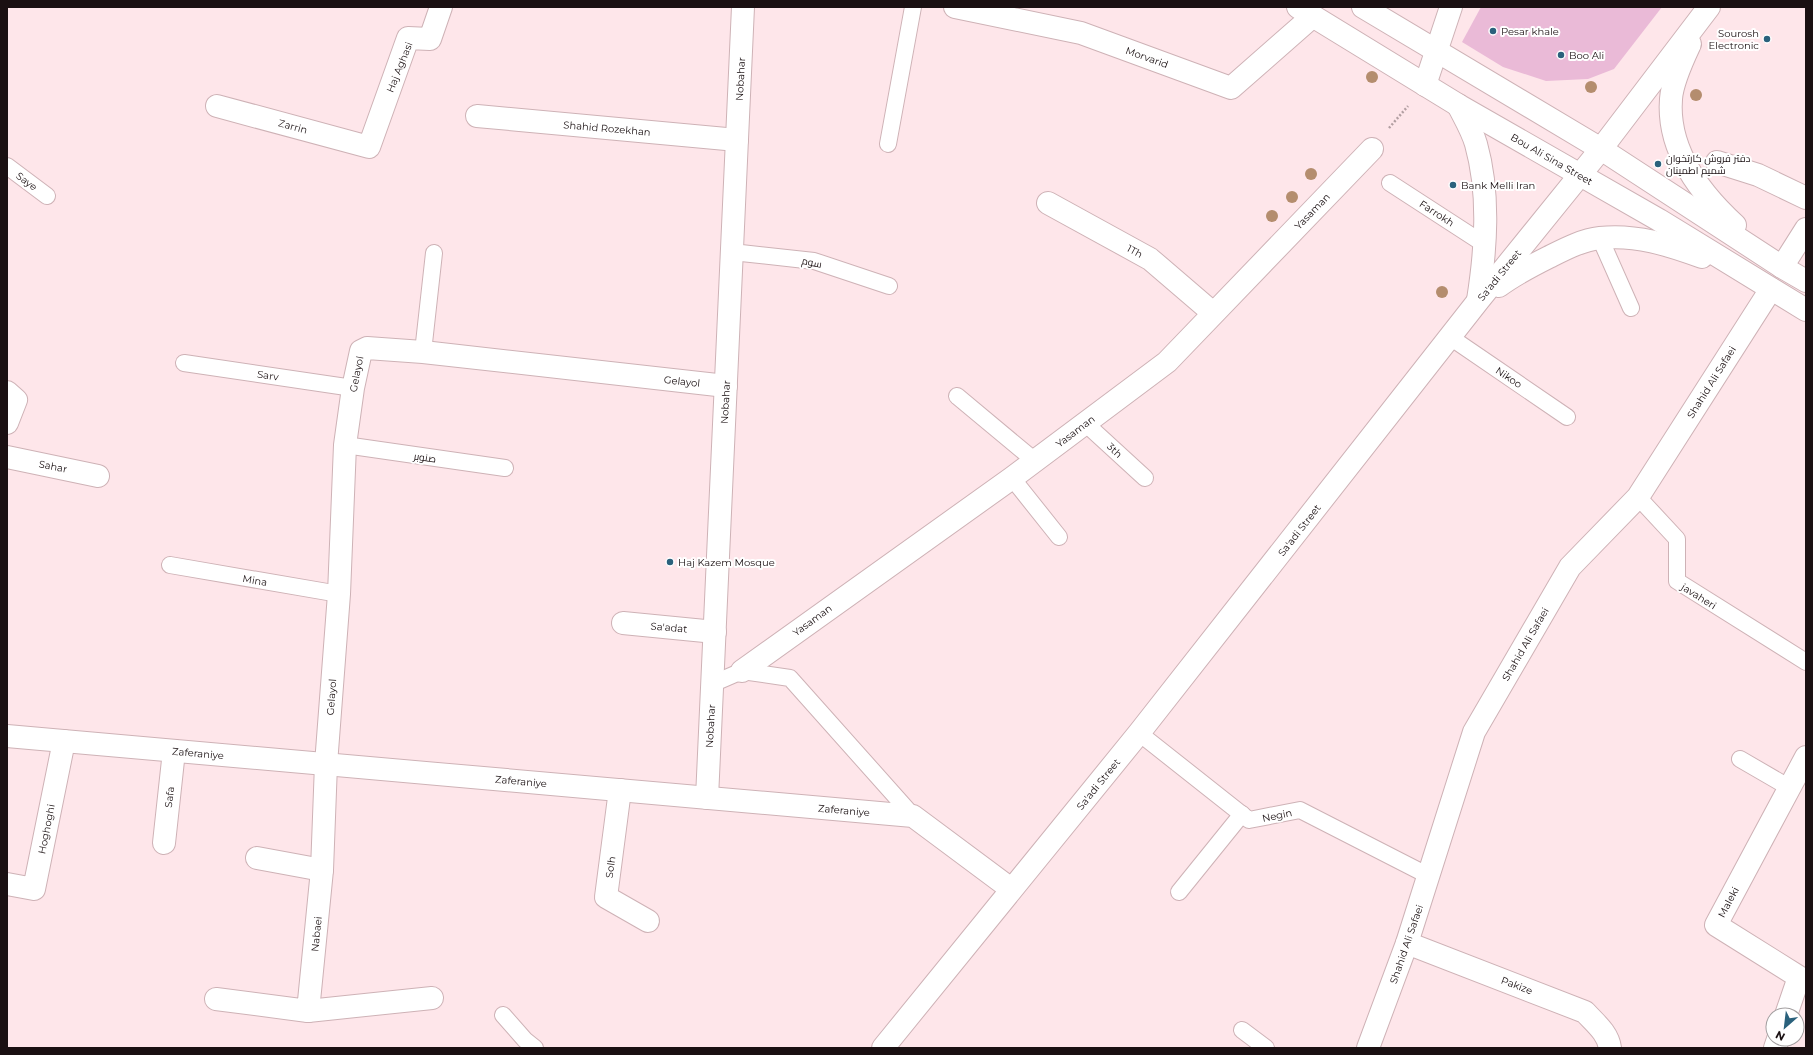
<svg xmlns="http://www.w3.org/2000/svg" width="1813" height="1055" viewBox="0 0 1813 1055" font-family="Montserrat,Cairo,sans-serif">
<style>
.building{fill:#eabad7}
.lines{fill:none;stroke-linecap:round;stroke-linejoin:round}
.service-casing{stroke:#ceb2b6;stroke-width:18}
.pedestrian-casing{stroke:#ceb2b6;stroke-width:24}
.minor-casing{stroke:#ceb2b6;stroke-width:24}
.secondary-casing{stroke:#ceb2b6;stroke-width:24}
.path{stroke:#b29fa2;stroke-width:2.5;stroke-dasharray:2 2;stroke-linecap:butt}
.service{stroke:#fff;stroke-width:16}
.pedestrian{stroke:#fff;stroke-width:22}
.minor{stroke:#fff;stroke-width:22}
.secondary{stroke:#fff;stroke-width:22}
.tree{fill:#b48d6e}
.poi-dot{fill:#2a617c;stroke:#fff;stroke-width:1.5}
.labels{text-anchor:middle;stroke-width:4;stroke-linejoin:round;paint-order:stroke}
.poi-label{font-size:10px;fill:#1a1012;stroke:#fff;text-anchor:start}
.street-label{font-size:10px;fill:#1a1012;stroke:#fff}
</style>
<rect width="100%" height="100%" fill="#fee6ea"/>
<path class="building" d="M1481 7H1662L1614 69 1588 79 1546 81 1503 67 1462 42Z"/>
<g class="lines">
<defs>
<g id="service">
<path d="M888 144 913 7"/>
<path d="M7 166 47 196"/>
<path d="M1390 183 1484 244"/>
<path d="M1600 238 1631 308"/>
<path d="M732 252 814 261 889 286"/>
<path d="M1450 337 1567 417"/>
<path d="M423 352 434 253"/>
<path d="M184 363 353 388"/>
<path d="M957 396 1035 461"/>
<path d="M1085 423 1145 478"/>
<path d="M345 445 505 468"/>
<path d="M1012 478 1059 537"/>
<path d="M1638 497 1677 539V581L1806 662"/>
<path d="M170 565 339 594"/>
<path d="M712 684 742 671 790 678 913 816"/>
<path d="M1139 733 1249 820 1300 810 1429 876"/>
<path d="M1740 759 1790 788"/>
<path d="M1179 892 1242 814"/>
<path d="M503 1015 525 1040 535 1048"/>
<path d="M1242 1030 1266 1048"/>
</g>
<path id="pedestrian" d="M1717 162 1758 175 1806 198"/>
<g id="minor">
<path d="M955 7 1081 33 1231 88 1313 16"/>
<path d="M1425 85 1451 7"/>
<path d="M217 106 369 147 408 38 430 39 441 7"/>
<path d="M477 116 737 140"/>
<path d="M1048 203 1150 259 1213 313"/>
<path d="M1782 267 1806 229"/>
<path d="M7 392 16 400 7 423"/>
<path d="M7 457 98 476"/>
<path d="M623 623 715 632"/>
<path d="M742 671 1012 478 1167 362 1372 149"/>
<path d="M7 736 913 816 1011 889"/>
<path d="M620 790 606 897 648 921"/>
<path d="M707 798 743 7"/>
<path d="M164 843 174 751"/>
<path d="M257 858 322 870"/>
<path d="M7 884 34 889 64 741"/>
<path d="M1407 943 1585 1012C1595 1023 1608 1033 1610 1048"/>
<path d="M216 999 308 1011 322 870 326 764 339 594 345 445 353 388 361 351 367 348 423 352 726 386"/>
<path d="M308 1011 432 998"/>
<path d="M1786 1015 1799 977 1716 925 1806 757"/>
<path d="M1368 1048 1407 943 1474 732 1570 567 1638 497 1771 289"/>
<path d="M1775 1048 1778 1039"/>
</g>
<g id="secondary">
<path d="M1298 7 1458 105 1659 220 1806 310"/>
<path d="M1363 7 1601 149 1782 267 1806 281"/>
<path d="M1690 44C1683 59 1672 82 1671 99 1667 150 1700 193 1735 225"/>
<path d="M1458 105C1464 117 1472 130 1476 144 1490 194 1486 249 1478 300"/>
<path d="M1499 286C1515 274 1531 266 1549 257 1565 249 1582 240 1600 238 1636 234 1669 245 1702 257"/>
<path d="M883 1048 1139 733 1478 301 1601 149 1709 7"/>
</g>
</defs>
<use href="#service" class="service-casing"/>
<use href="#pedestrian" class="pedestrian-casing"/>
<use href="#minor" class="minor-casing"/>
<use href="#secondary" class="secondary-casing"/>
<path class="path" d="M1389 128 1408 106"/>
<use href="#service" class="service"/>
<use href="#pedestrian" class="pedestrian"/>
<use href="#minor" class="minor"/>
<use href="#secondary" class="secondary"/>
</g>
<g class="tree">
<circle cx="1372" cy="77" r="6"/>
<circle cx="1591" cy="87" r="6"/>
<circle cx="1696" cy="95" r="6"/>
<circle cx="1311" cy="174" r="6"/>
<circle cx="1292" cy="197" r="6"/>
<circle cx="1272" cy="216" r="6"/>
<circle cx="1442" cy="292" r="6"/>
</g>
<g class="poi-dot">
<circle cx="1493" cy="31" r="4"/>
<circle cx="1767" cy="39" r="4"/>
<circle cx="1561" cy="55" r="4"/>
<circle cx="1658" cy="164" r="4"/>
<circle cx="1453" cy="185" r="4"/>
<circle cx="670" cy="562" r="4"/>
</g>
<g class="labels">
<g class="poi-label">
<text x="1501" y="35">Pesar khale</text>
<text x="1759" y="37" text-anchor="end">Sourosh<tspan x="1759" dy="12">Electronic</tspan></text>
<text x="1569" y="59">Boo Ali</text>
<text x="1666" y="162">دفتر فروش کارتخوان<tspan x="1666" dy="12">شمیم اطمینان</tspan></text>
<text x="1461" y="189">Bank Melli Iran</text>
<text x="678" y="566">Haj Kazem Mosque</text>
</g>
<g class="street-label">
<text transform="translate(1147 57) rotate(20)" y="4">Morvarid</text>
<text transform="translate(399 67) rotate(-68)" y="4">Haj Aghasi</text>
<text transform="translate(740 79) rotate(-87)" y="4">Nobahar</text>
<text transform="translate(293 126) rotate(15)" y="4">Zarrin</text>
<text transform="translate(607 128) rotate(5)" y="4">Shahid Rozekhan</text>
<text transform="translate(1552 159) rotate(30)" y="4">Bou Ali Sina Street</text>
<text transform="translate(27 181) rotate(37)" y="4">Saye</text>
<text transform="translate(1312 211) rotate(-46)" y="4">Yasaman</text>
<text transform="translate(1437 213) rotate(33)" y="4">Farrokh</text>
<text transform="translate(1135 251) rotate(29)" y="4">1Th</text>
<text transform="translate(812 262) rotate(12)" y="4">سوم</text>
<text transform="translate(1499 275) rotate(-51)" y="4">Sa'adi Street</text>
<text transform="translate(356 374) rotate(-79)" y="4">Gelayol</text>
<text transform="translate(268 375) rotate(8)" y="4">Sarv</text>
<text transform="translate(1509 377) rotate(34)" y="4">Nikoo</text>
<text transform="translate(682 381) rotate(6)" y="4">Gelayol</text>
<text transform="translate(1711 382) rotate(-58)" y="4">Shahid Ali Safaei</text>
<text transform="translate(725 402) rotate(-87)" y="4">Nobahar</text>
<text transform="translate(1075 431) rotate(-37)" y="4">Yasaman</text>
<text transform="translate(1115 450) rotate(43)" y="4">3th</text>
<text transform="translate(425 457) rotate(8)" y="4">صنوبر</text>
<text transform="translate(53 466) rotate(11)" y="4">Sahar</text>
<text transform="translate(1299 530) rotate(-52)" y="4">Sa'adi Street</text>
<text transform="translate(255 580) rotate(10)" y="4">Mina</text>
<text transform="translate(1699 596) rotate(32)" y="4">javaheri</text>
<text transform="translate(812 620) rotate(-36)" y="4">Yasaman</text>
<text transform="translate(669 627) rotate(5)" y="4">Sa'adat</text>
<text transform="translate(1525 644) rotate(-60)" y="4">Shahid Ali Safaei</text>
<text transform="translate(331 697) rotate(-86)" y="4">Gelayol</text>
<text transform="translate(710 726) rotate(-87)" y="4">Nobahar</text>
<text transform="translate(198 753) rotate(5)" y="4">Zaferaniye</text>
<text transform="translate(521 781) rotate(5)" y="4">Zaferaniye</text>
<text transform="translate(1098 784) rotate(-51)" y="4">Sa'adi Street</text>
<text transform="translate(169 797) rotate(-84)" y="4">Safa</text>
<text transform="translate(844 810) rotate(5)" y="4">Zaferaniye</text>
<text transform="translate(1277 815) rotate(-12)" y="4">Negin</text>
<text transform="translate(46 829) rotate(-79)" y="4">Hoghoghi</text>
<text transform="translate(610 867) rotate(-82)" y="4">Solh</text>
<text transform="translate(1728 902) rotate(-62)" y="4">Maleki</text>
<text transform="translate(316 934) rotate(-84)" y="4">Nabaei</text>
<text transform="translate(1406 944) rotate(-71)" y="4">Shahid Ali Safaei</text>
<text transform="translate(1517 985) rotate(21)" y="4">Pakize</text>
</g>
</g>
<rect width="1813" height="1055" fill="none" stroke="#1a1012" stroke-width="16"/>
<g transform="translate(1785 1027) rotate(208)"><circle r="19" fill="#ffffff" stroke="#a39fa0"/>
<path d="M0-3L7 15L0 10L-7 15Z" fill="#2a617c"/>
<text y="-6" font-size="11" font-weight="bold" text-anchor="middle" fill="#1a1012">N</text>
</g>
</svg>
